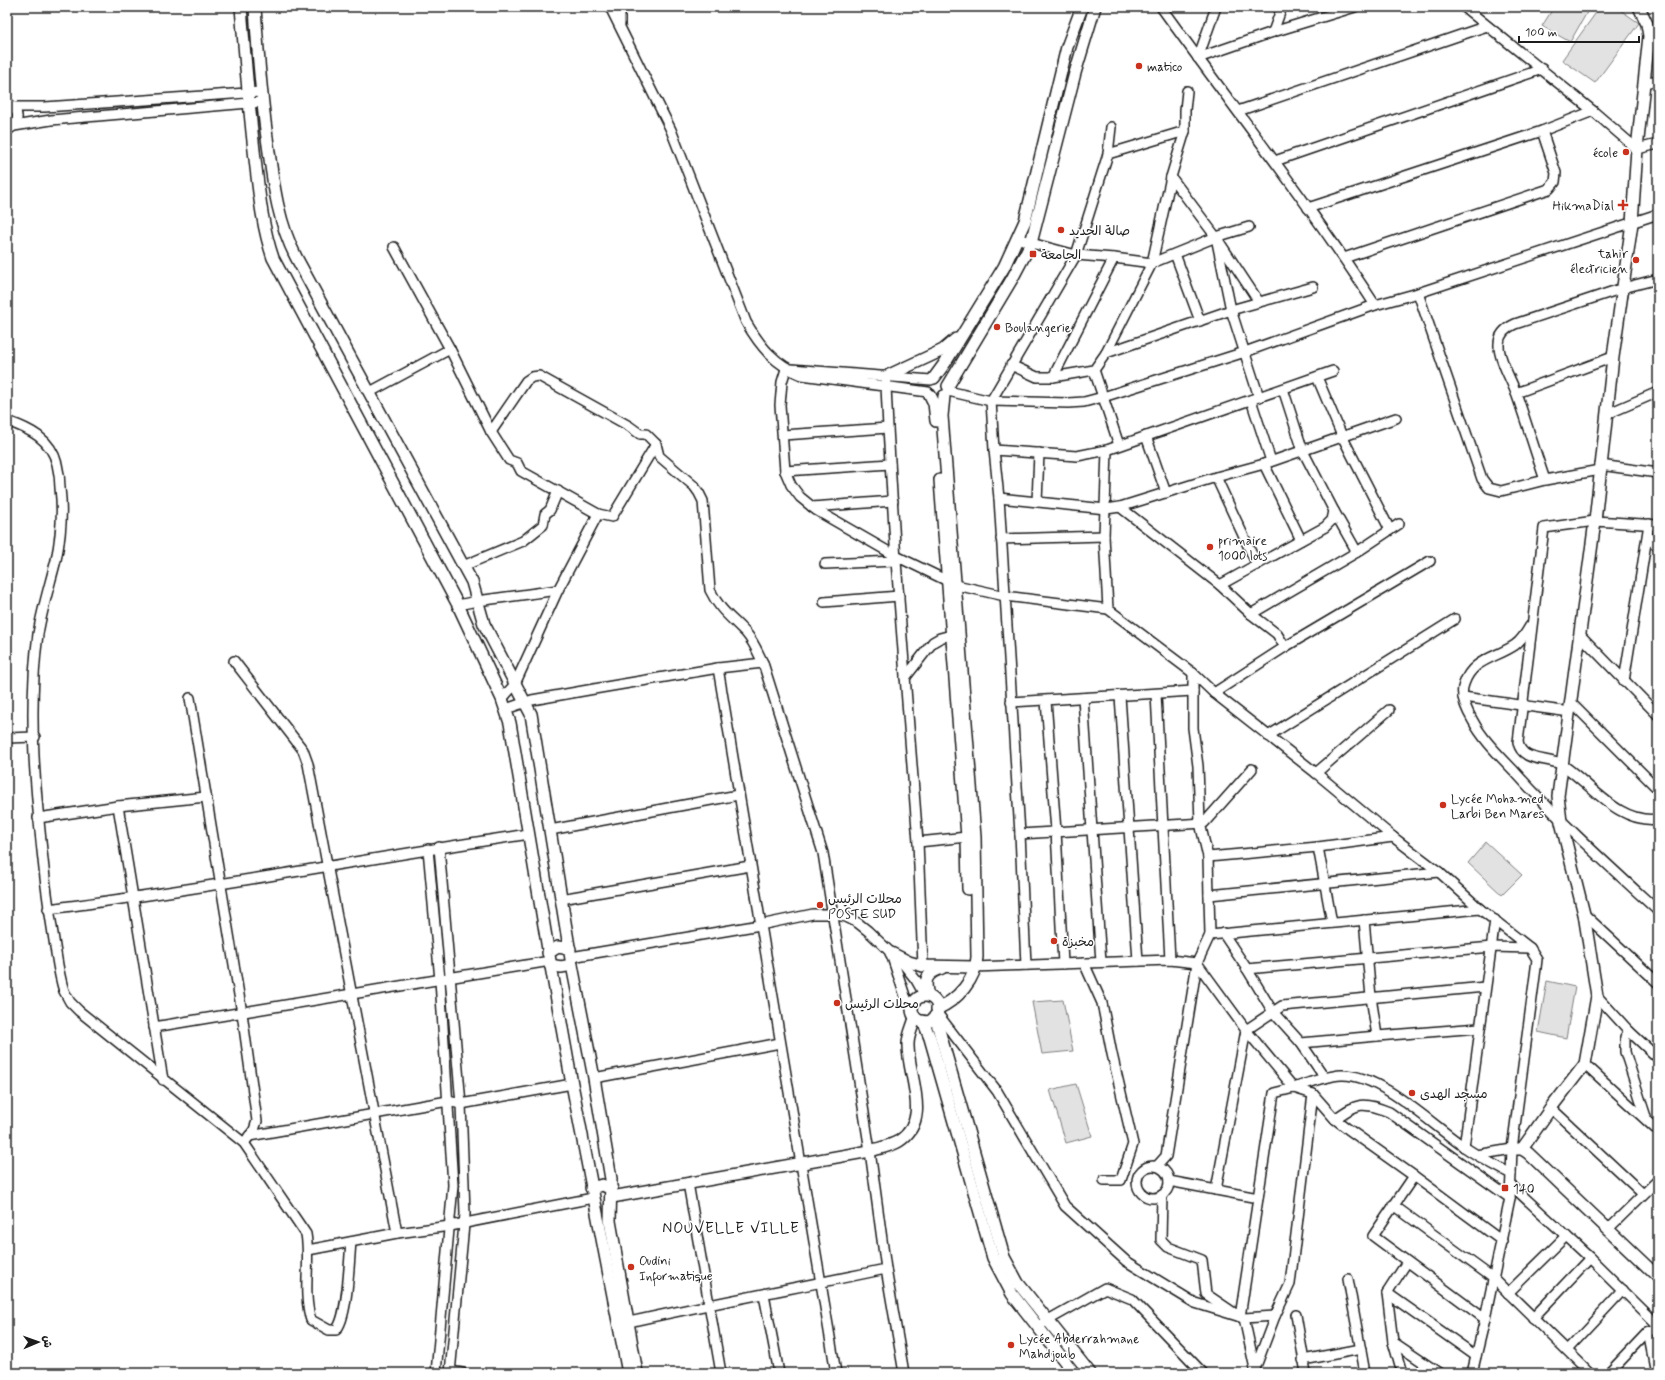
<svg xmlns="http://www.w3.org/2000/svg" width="1665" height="1380" viewBox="0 0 1665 1380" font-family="Mynerve,'Playpen Sans Arabic',sans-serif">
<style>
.green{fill:#e2e2e2;stroke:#7f7f7f}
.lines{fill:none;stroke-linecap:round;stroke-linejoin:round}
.minor-casing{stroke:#1c1c1c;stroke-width:12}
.tertiary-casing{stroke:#1c1c1c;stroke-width:14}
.minor{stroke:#fff;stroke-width:9}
.tertiary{stroke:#fff;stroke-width:11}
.poi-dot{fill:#c8321e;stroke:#fff;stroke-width:1.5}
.labels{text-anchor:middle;stroke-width:3;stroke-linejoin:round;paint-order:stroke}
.poi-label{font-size:13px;fill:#1c1c1c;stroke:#fff;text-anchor:start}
.quarter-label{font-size:15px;letter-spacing:1px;fill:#1c1c1c;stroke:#fff}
</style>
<rect width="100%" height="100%" fill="#fff"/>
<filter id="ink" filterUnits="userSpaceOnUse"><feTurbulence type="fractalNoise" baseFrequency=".025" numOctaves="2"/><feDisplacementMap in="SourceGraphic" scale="8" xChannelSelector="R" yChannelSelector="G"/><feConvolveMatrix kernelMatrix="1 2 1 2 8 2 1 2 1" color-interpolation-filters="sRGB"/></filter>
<g filter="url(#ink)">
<g class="green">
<path d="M1554 7H1590L1570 42 1542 26Z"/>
<path d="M1600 7H1616L1639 23 1595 83 1562 60Z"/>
<path d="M1486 842 1522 875 1502 895 1468 863Z"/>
<path d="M1547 981 1575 987 1566 1038 1538 1032Z"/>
<path d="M1063 1000 1073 1051 1042 1054 1032 1002Z"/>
<path d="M1076 1084 1092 1136 1066 1143 1050 1090Z"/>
</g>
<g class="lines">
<defs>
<g id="minor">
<path d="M610 7 671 130 746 322C760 346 775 365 802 375L928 392"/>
<path d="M620 7V24"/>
<path d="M1161 7C1232 106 1308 202 1375 305"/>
<path d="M1464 7 1593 111 1637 149 1658 144"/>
<path d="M1273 32 1282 7"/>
<path d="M1198 58 1273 32 1355 7"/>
<path d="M1198 58 1216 7"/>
<path d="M1644 83 1658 80"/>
<path d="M7 103C20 108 21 125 7 130"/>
<path d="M14 107H45L261 92"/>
<path d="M1238 111 1487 26"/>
<path d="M14 126 51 120 262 102"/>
<path d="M1108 154 1185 131V110L1187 91"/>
<path d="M1275 161 1542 69"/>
<path d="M1171 177 1216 237 1259 302"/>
<path d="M1308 208 1542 131 1593 111"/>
<path d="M1216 237 1231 310 1259 397"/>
<path d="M1018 238 1031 243 1076 255 1114 258 1152 263 1216 237 1249 227"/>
<path d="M394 247 450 349 491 432 509 460 517 463 521 471 598 514"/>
<path d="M1175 254 1200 321"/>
<path d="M1344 258 1549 189 1555 182 1556 173 1542 131"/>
<path d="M1418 293 1482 479 1489 488 1501 491 1545 480 1600 470"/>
<path d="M1106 353 1231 310 1313 287"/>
<path d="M1011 365 1037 377H1053L1094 370 1106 353 1152 263 1171 177 1185 131"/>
<path d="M786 369 782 382 780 405 785 471 791 485 800 497 816 510 896 556 956 585 1005 596 1108 609 1193 673 1214 693 1316 773 1393 837 1439 872 1480 909 1530 948 1537 959 1536 968 1512 1149 1510 1198 1485 1319 1472 1373"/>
<path d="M791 369 931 380"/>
<path d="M1094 370 1119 445"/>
<path d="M887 376 886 386 888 428 896 561 918 842 923 966"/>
<path d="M1053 377 1114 258"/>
<path d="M1317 377 1342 436 1390 530"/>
<path d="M948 391 991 401 1068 403 1084 402 1103 397 1245 352 1375 305 1418 293 1658 214"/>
<path d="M370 392 450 349"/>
<path d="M1516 393 1613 357"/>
<path d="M1251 400 1271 461"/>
<path d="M1607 414 1658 392"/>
<path d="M7 421C30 429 51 439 57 464 59 472 60 480 60 488 63 512 61 536 56 560 50 584 42 609 38 634 27 714 36 798 45 878 48 903 52 928 56 953 58 966 60 979 64 991L70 1002 79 1011 244 1143 306 1234C311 1263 302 1291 311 1320L329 1330H336C348 1318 349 1261 351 1242"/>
<path d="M491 432 526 381 532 377 539 376 629 426 640 434H646L656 444 659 456 694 486 699 493 703 501 710 590C720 611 731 617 746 633 754 642 758 653 763 663L823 853 870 1151 886 1269 904 1373"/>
<path d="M783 435 888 428"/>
<path d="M1146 436 1166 493"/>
<path d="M994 450 1077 456 1107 450 1333 371"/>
<path d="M1107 450 1104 536 1108 609"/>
<path d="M1264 464 1301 540"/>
<path d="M1600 465 1658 473"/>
<path d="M785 471 890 464"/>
<path d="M1216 477 1257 565"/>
<path d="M1545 480C1535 451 1526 421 1516 393 1511 379 1498 358 1499 344 1499 334 1506 328 1515 324L1623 288 1658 279"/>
<path d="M999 498 1106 509 1120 507 1216 477 1264 464 1396 418"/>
<path d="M1037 502 1039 453"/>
<path d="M812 507 893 501"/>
<path d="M1120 507 1220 585 1251 614 1277 634 1285 647"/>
<path d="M1334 511 1357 552 1399 524"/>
<path d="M1658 525 1595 521 1544 528 1518 742C1522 764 1550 756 1564 766 1593 786 1619 824 1658 819"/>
<path d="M1648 537 1658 547"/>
<path d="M1001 539 1104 536"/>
<path d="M825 564 896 561"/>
<path d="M463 566 523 541 543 525 545 514 550 510 558 491"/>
<path d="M1220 585 1325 527 1332 520 1334 511 1303 451 1283 389"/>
<path d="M824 602 899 596"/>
<path d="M458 605 477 601 558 590"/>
<path d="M1251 614 1357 552"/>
<path d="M1530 626C1526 633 1522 640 1515 645 1496 658 1472 659 1464 684 1459 696 1467 711 1473 721 1483 740 1500 756 1515 772 1560 822 1609 866 1658 911"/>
<path d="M1580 635 1658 715"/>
<path d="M234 661 303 750 308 764 397 1233"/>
<path d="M718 668 836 1373"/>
<path d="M905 678 933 642 940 638 951 635"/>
<path d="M1624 681 1649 524"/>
<path d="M1214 693 1285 647 1430 561"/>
<path d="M1156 694 1170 960"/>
<path d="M1120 696 1138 961"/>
<path d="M1463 697 1570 712"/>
<path d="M190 698 242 1013 257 1121 254 1130 244 1143"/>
<path d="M1083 698 1101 962"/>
<path d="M502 699 515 684 558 590 598 514 612 517 656 444"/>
<path d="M1046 701 1056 831 1063 964"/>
<path d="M1011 702 1193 691"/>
<path d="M1571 702 1658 789"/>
<path d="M506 709 532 700 594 689 718 668 763 663"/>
<path d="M1268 736 1455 619"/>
<path d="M7 738 35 737"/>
<path d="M1316 773 1389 710"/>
<path d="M118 806 163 1080"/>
<path d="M38 818 118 806 206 797"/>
<path d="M550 830 738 795"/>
<path d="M1020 834 1204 823 1252 769"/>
<path d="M918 842 967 837"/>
<path d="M439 847 461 1104 464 1184 465 1214 450 1373"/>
<path d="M1318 847 1332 923"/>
<path d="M428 849 440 980 453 1185 436 1373"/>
<path d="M1208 857 1318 847 1393 837"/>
<path d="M1209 895 1439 872"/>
<path d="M561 899 750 866"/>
<path d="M48 909C209 889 368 858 529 834"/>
<path d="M1584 914 1658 983"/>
<path d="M1364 920 1371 997 1377 1036"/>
<path d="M1223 933 1247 969 1273 1012 1301 1043 1325 1078"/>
<path d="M1210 935 1480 909"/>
<path d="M891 954 905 996 912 1010"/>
<path d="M571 957 760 925 813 914H832L846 917 858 923 868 931 904 965 916 980 925 996"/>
<path d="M1084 963 1102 1003 1112 1054 1133 1144 1121 1180H1104"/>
<path d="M1026 965 1020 834 999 498 994 450 991 401 1076 255 1108 154 1111 127"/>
<path d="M974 967 1170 960 1197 963 1246 1030 1294 1088C1309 1083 1325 1076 1341 1075 1380 1073 1432 1125 1463 1146 1478 1157 1495 1165 1511 1174"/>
<path d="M1247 969 1492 947 1530 948"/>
<path d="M1597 996 1629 1031 1658 1058"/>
<path d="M937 1013 997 1091 1065 1206 1126 1261 1195 1303 1244 1318 1275 1316"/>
<path d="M154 1027 550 961"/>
<path d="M1629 1031 1625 1037V1052L1646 1117"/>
<path d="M1301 1043 1377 1036 1479 1028"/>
<path d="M1585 1064 1658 1131"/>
<path d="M594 1078 780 1043"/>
<path d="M1551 1108 1643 1194"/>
<path d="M1335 1119C1357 1103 1363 1101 1389 1112L1510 1198"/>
<path d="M249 1136 448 1101 461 1104 572 1084"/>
<path d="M1464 1147 1495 920"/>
<path d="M1477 1155 1512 1149"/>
<path d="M1157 1166 1166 1156 1197 963 1210 935 1208 857 1200 823 1198 766 1193 728V673"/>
<circle cx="1153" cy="1182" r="16"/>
<path d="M1414 1176 1373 1236 1485 1319"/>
<path d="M1169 1181 1258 1198"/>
<path d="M688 1183 721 1373"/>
<path d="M1511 1185 1590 1258 1658 1325"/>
<path d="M1216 1190 1246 1030 1282 1006 1485 987"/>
<path d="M1162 1195 1161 1240 1168 1247 1202 1260 1206 1294 1240 1317 1274 1093 1294 1088 1313 1094 1335 1119 1348 1129 1414 1176 1502 1241"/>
<path d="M1393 1205 1493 1278 1590 1373"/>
<path d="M1608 1229 1658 1180"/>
<path d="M308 1250 397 1233 450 1226 593 1198"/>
<path d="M1348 1279 1365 1373"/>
<path d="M1387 1293 1476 1356"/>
<path d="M1508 1293 1566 1236"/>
<path d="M764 1295 779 1373"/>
<path d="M1296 1315 1306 1373"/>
<path d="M1244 1318 1255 1369"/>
<path d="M1533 1318 1590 1258"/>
<path d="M629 1322C714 1303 800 1287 886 1269"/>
<path d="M1043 1323 1105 1288 1132 1299 1203 1373"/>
<path d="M1648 1332 1656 1373"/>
<path d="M1393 1342 1439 1373"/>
<path d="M1567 1350 1623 1290"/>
<path d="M1303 1360 1361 1349"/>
<path d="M1255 1369 1275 1316 1290 1284 1313 1094"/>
<path d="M450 1371 462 1373"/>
<path d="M1402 1373 1393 1342 1387 1293 1407 1262"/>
<path d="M1609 1373 1648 1332 1658 1328"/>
</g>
<g id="tertiary">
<path d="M241 7C245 58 249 108 255 159 259 193 262 226 273 258L458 605 502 699 510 723 550 961 572 1084 628 1373"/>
<path d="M255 7C258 56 262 104 269 152 274 189 279 224 296 257L472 582 484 624 531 714 572 965 594 1078 611 1179 610 1221 637 1373"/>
<path d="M887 376 943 350 956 339"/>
<path d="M934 378 945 363 1004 267 1025 221 1067 47 1082 7"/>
<path d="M948 386 1012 279 1031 243 1075 73 1095 7"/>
<path d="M930 395 934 403 936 421"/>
<path d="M940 480 967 837 968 889"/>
<path d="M548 953 558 947 570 949"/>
<path d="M891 953 909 962 923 966 974 967"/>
<path d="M550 965 561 967 572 965"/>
<path d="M928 996C924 980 925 974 942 968"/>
<circle cx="925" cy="1009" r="13"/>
<path d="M937 1009C957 1000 976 980 977 957L975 837 942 416 944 396"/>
<path d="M935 1016 1004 1257 1018 1283 1090 1373"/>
<path d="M923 1021 930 1038 993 1258 1012 1294 1074 1373"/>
<path d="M1512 1149H1522L1528 1153 1658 1277"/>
<path d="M1522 1149 1551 1108 1585 1064 1597 996 1584 914 1561 822 1558 796 1595 521 1613 357 1632 223 1637 149 1649 36 1647 24 1639 7"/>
<path d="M591 1188 602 1185 612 1189"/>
<path d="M612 1197 870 1151C879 1148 891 1146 899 1141 933 1119 907 1075 908 1044 908 1035 913 1026 915 1018"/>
</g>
</defs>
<use href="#minor" class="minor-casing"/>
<use href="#tertiary" class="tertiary-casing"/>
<use href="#minor" class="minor"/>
<use href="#tertiary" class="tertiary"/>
</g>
</g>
<g class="poi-dot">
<circle cx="1139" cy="66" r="4"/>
<circle cx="1626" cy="152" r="4"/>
<path d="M1621 199h4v4h4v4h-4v4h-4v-4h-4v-4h4z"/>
<circle cx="1061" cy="230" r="4"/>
<rect x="1029" y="250" width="8" height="8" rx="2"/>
<circle cx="1636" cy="260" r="4"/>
<circle cx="997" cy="327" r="4"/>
<circle cx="1210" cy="547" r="4"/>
<circle cx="1443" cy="805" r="4"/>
<circle cx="820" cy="905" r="4"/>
<circle cx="1054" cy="941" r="4"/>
<circle cx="837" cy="1003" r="4"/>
<circle cx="1412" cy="1093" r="4"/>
<rect x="1501" y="1184" width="8" height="8" rx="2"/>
<circle cx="631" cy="1267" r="4"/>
<circle cx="1011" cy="1345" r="4"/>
</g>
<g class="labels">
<g class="poi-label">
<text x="1147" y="71">matico</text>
<text x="1618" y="157" text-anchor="end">école</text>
<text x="1614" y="210" text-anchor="end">HikmaDial</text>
<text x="1069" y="235">صالة الحديد</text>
<text x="1628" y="258" text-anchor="end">tahir<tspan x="1628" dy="15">électricien</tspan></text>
<text x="1041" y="259">الجامعة</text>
<text x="1005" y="332">Boulangerie</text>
<text x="1218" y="545">primaire<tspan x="1218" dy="15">1000 lots</tspan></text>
<text x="1451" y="803">Lycée Mohamed<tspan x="1451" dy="15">Larbi Ben Mares</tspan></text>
<text x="828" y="903">محلات الرئيس<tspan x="828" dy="15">POSTE SUD</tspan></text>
<text x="1062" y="946">مخبزة</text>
<text x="845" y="1008">محلات الرئيس</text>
<text x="1420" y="1098">مسجد الهدى</text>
<text x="1513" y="1193">140</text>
<text x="639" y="1265">Oudini<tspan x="639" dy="15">Informatique</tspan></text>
<text x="1019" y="1343">Lycée Abderrahmane<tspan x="1019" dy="15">Mahdjoub</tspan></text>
</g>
<g class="quarter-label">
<text x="731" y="1233">NOUVELLE VILLE</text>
</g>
</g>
<rect width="1665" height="1380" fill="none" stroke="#fff" stroke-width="24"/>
<rect x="12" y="12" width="1641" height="1356" fill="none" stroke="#1c1c1c" stroke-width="1.5" filter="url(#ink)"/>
<g transform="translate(38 1342) rotate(88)" stroke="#ffffff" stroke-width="3" paint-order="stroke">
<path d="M0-3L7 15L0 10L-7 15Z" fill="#1c1c1c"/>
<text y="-6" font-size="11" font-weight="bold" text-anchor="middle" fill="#1c1c1c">ش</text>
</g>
<path d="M1519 36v6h120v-6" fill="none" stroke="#1c1c1c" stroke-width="2"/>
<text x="1525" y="36" font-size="12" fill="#1c1c1c" stroke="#ffffff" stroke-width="3" paint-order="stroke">100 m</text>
</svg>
